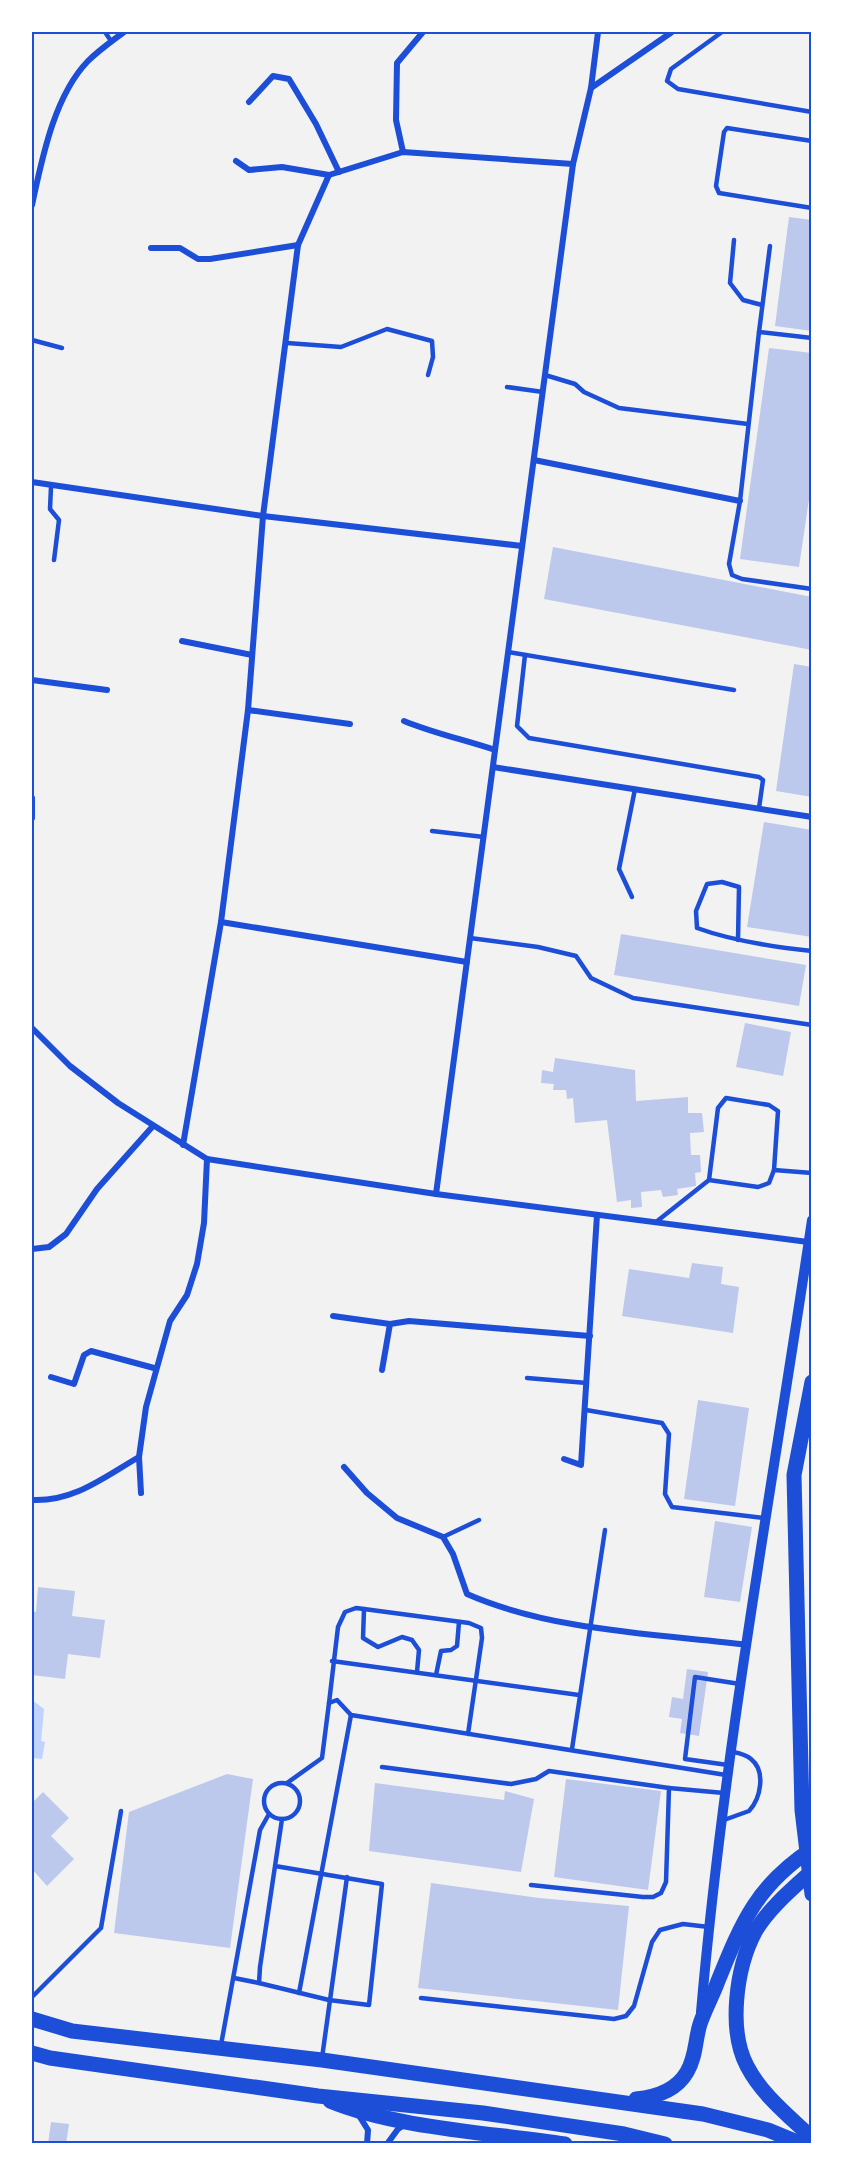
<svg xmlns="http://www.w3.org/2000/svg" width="843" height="2175" viewBox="0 0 843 2175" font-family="'Sofia Sans Condensed',sans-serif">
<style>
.water{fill:#bfd3fe}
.building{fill:#bdc9ec}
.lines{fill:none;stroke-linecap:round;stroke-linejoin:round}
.service{stroke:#1d4ed8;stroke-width:4.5}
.minor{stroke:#1d4ed8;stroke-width:6}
.tertiary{stroke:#1d4ed8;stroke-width:10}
.trunk{stroke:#1d4ed8;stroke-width:15}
.neatline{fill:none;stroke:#1d4ed8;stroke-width:2}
</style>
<rect width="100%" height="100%" fill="#f2f2f2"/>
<path class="water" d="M32 1700 44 1709 41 1741 45 1742 42 1759 32 1758Z"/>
<g class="building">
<path d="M789 217 812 220V331L775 326Z"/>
<path d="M769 348 812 353V479L799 567 740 559Z"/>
<path d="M553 547 812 597V650L544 599Z"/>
<path d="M794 664 812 667V797L776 791Z"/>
<path d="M764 822 812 830V937L747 927Z"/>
<path d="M621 934 806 965 799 1006 614 975Z"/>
<path d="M745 1023 791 1032 783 1076 736 1067Z"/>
<path d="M555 1058 635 1070 636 1101 688 1097V1113H702L704 1132 690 1133 691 1155H700L701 1172 695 1173 696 1186 677 1189 678 1195 663 1197 661 1190 641 1192 642 1207 631 1208V1200L617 1202 607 1120 575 1123 573 1098 567 1099 566 1090H553L554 1084 541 1083 542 1070 553 1072Z"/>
<path d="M692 1263 723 1267 721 1284 739 1287 733 1333 622 1316 629 1269 689 1278Z"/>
<path d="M698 1400 749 1408 735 1506 684 1499Z"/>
<path d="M715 1521 752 1527 740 1602 704 1597Z"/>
<path d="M38 1587 75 1591 72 1616 105 1620 100 1658 68 1654 65 1679 32 1675V1611L36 1612Z"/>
<path d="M687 1669 708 1672 699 1736 680 1733 682 1719 669 1717 672 1697 683 1699Z"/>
<path d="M227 1774 253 1779 230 1948 114 1933 129 1812Z"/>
<path d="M566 1779 661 1791 648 1890 554 1877Z"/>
<path d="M375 1783 504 1800 505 1791 534 1799 521 1872 369 1851Z"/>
<path d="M43 1792 69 1818 51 1836 74 1859 47 1886 32 1869V1803Z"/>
<path d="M431 1883 539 1898 629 1906 618 2010 418 1988Z"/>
<path d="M51 2122 69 2124 66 2144H48Z"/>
</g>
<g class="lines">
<g class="service">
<path d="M105 32 111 41"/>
<path d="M722 32 671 69 667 81 678 89 812 112"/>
<path d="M812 141 727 128 724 132 716 186 719 193 812 208"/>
<path d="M734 240 730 283 743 300 762 305"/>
<path d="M759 332 770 246"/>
<path d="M812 338 759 332 740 501 729 564 732 575 742 579 812 589"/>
<path d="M32 340 62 348"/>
<path d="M287 343 341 347 387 329 432 341 433 357 428 375"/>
<path d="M545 375 575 384 584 392 619 408 748 424"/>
<path d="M507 387 543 392"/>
<path d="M51 487 50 509 59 520 54 560"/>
<path d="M508 652 734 690"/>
<path d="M525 655 517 726 529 738 759 777 763 780 759 808"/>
<path d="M432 831 484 837"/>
<path d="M632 897 619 869 635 789"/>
<path d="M470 938 538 947 576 956 591 978 633 998 812 1025"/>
<path d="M738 940 739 887 722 882 707 884 696 911 697 928C733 941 773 947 812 951"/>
<path d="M709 1180 718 1108 726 1098 769 1105 778 1111 774 1170"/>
<path d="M656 1222 709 1180 758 1187 769 1183 774 1170 812 1173"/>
<path d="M527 1378 587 1383"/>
<path d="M586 1410 662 1423 669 1434 665 1494 672 1507 764 1518"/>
<path d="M443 1537 479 1520"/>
<path d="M364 1609 363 1638 378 1647 402 1637 412 1640 419 1650 417 1672"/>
<path d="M332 1661 579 1695"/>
<path d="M436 1675 441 1651 451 1650 457 1646 459 1622"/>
<path d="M468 1734 482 1638 481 1628 469 1623 364 1609 356 1608 345 1612 338 1627 329 1703 337 1700 351 1715 726 1775"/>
<path d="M572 1749 605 1530"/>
<path d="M728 1765 685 1759 695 1677 740 1684"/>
<path d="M382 1767 511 1784 536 1779 549 1771 669 1788 666 1882 661 1893 653 1897H643L531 1885"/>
<circle cx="282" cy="1801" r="18"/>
<path d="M287 1783 322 1758 329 1703"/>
<path d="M669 1788 724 1793"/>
<path d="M724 1820 749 1811C761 1798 766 1771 751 1759 746 1755 739 1753 733 1752"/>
<path d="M275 1866 382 1884 369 2005 329 2000 259 1983 260 1967 282 1819"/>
<path d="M234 1978 259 1983"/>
<path d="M299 1993 351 1715"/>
<path d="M32 1997 101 1928 121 1811"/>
<path d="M421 1998 614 2019 626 2016 634 2006 652 1942 660 1930 683 1924 709 1927"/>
<path d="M221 2045 260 1830 269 1814"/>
<path d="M322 2058 347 1877"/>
</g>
<g class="minor">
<path d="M591 88 672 32"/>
<path d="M249 102 273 76 289 79 316 124 339 172"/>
<path d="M403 152 396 120 397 63 423 32"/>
<path d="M236 161 249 170 282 167 329 175"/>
<path d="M32 205C42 159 54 96 88 61 99 50 112 41 124 32"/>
<path d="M151 248H180L198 259H210L298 245"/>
<path d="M534 460 740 501"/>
<path d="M32 482 263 516 522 546"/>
<path d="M182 641 252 655"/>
<path d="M32 680 107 690"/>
<path d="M248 710 350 724"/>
<path d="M404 721C433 733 465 740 495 750"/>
<path d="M493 767 812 817"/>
<path d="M32 818V798"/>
<path d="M221 922 467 962"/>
<path d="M32 1028 70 1066 118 1103 207 1159 436 1194 808 1242"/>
<path d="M183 1145 221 922 248 710 263 516 298 245 329 175 403 152 573 164"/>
<path d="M436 1194 573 164 591 88 598 32"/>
<path d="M32 1249 49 1247 66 1234 97 1189 153 1126"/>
<path d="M333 1316 390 1324"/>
<path d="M382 1370 390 1324 409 1321 590 1336"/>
<path d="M51 1377 74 1384 84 1355 91 1351 154 1368"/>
<path d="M564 1459 581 1465 597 1215"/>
<path d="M344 1467 367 1493 397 1518 443 1537 453 1554 467 1594C551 1631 657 1634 748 1645"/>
<path d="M141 1493 139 1457 146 1407 170 1321 187 1295 197 1264 204 1223 207 1159"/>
<path d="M32 1500C74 1502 104 1477 139 1457"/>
<path d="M358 2114 368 2130 367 2144"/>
<path d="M387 2144 398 2129 406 2124"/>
</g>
<path class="tertiary" d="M701 2012C724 1747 773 1484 812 1220"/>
<g class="trunk">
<path d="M812 1382 794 1475 802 1810 812 1894"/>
<path d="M812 1871C792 1889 768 1909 755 1932 736 1968 728 2030 747 2066 762 2095 789 2116 812 2138"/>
<path d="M32 2019 72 2031 322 2060 703 2114 768 2130 802 2144"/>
<path d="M32 2053 50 2058 318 2096 483 2113 624 2134 665 2144"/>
<path d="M636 2099C656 2097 676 2091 687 2072 696 2057 695 2040 700 2024 705 2009 713 1995 718 1981 742 1922 757 1885 812 1849"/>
<path d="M330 2101C395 2128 494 2133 565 2144"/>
</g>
</g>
<rect width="843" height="2175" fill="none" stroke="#ffffff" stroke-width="66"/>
<rect x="33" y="33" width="777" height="2109" class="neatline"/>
</svg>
